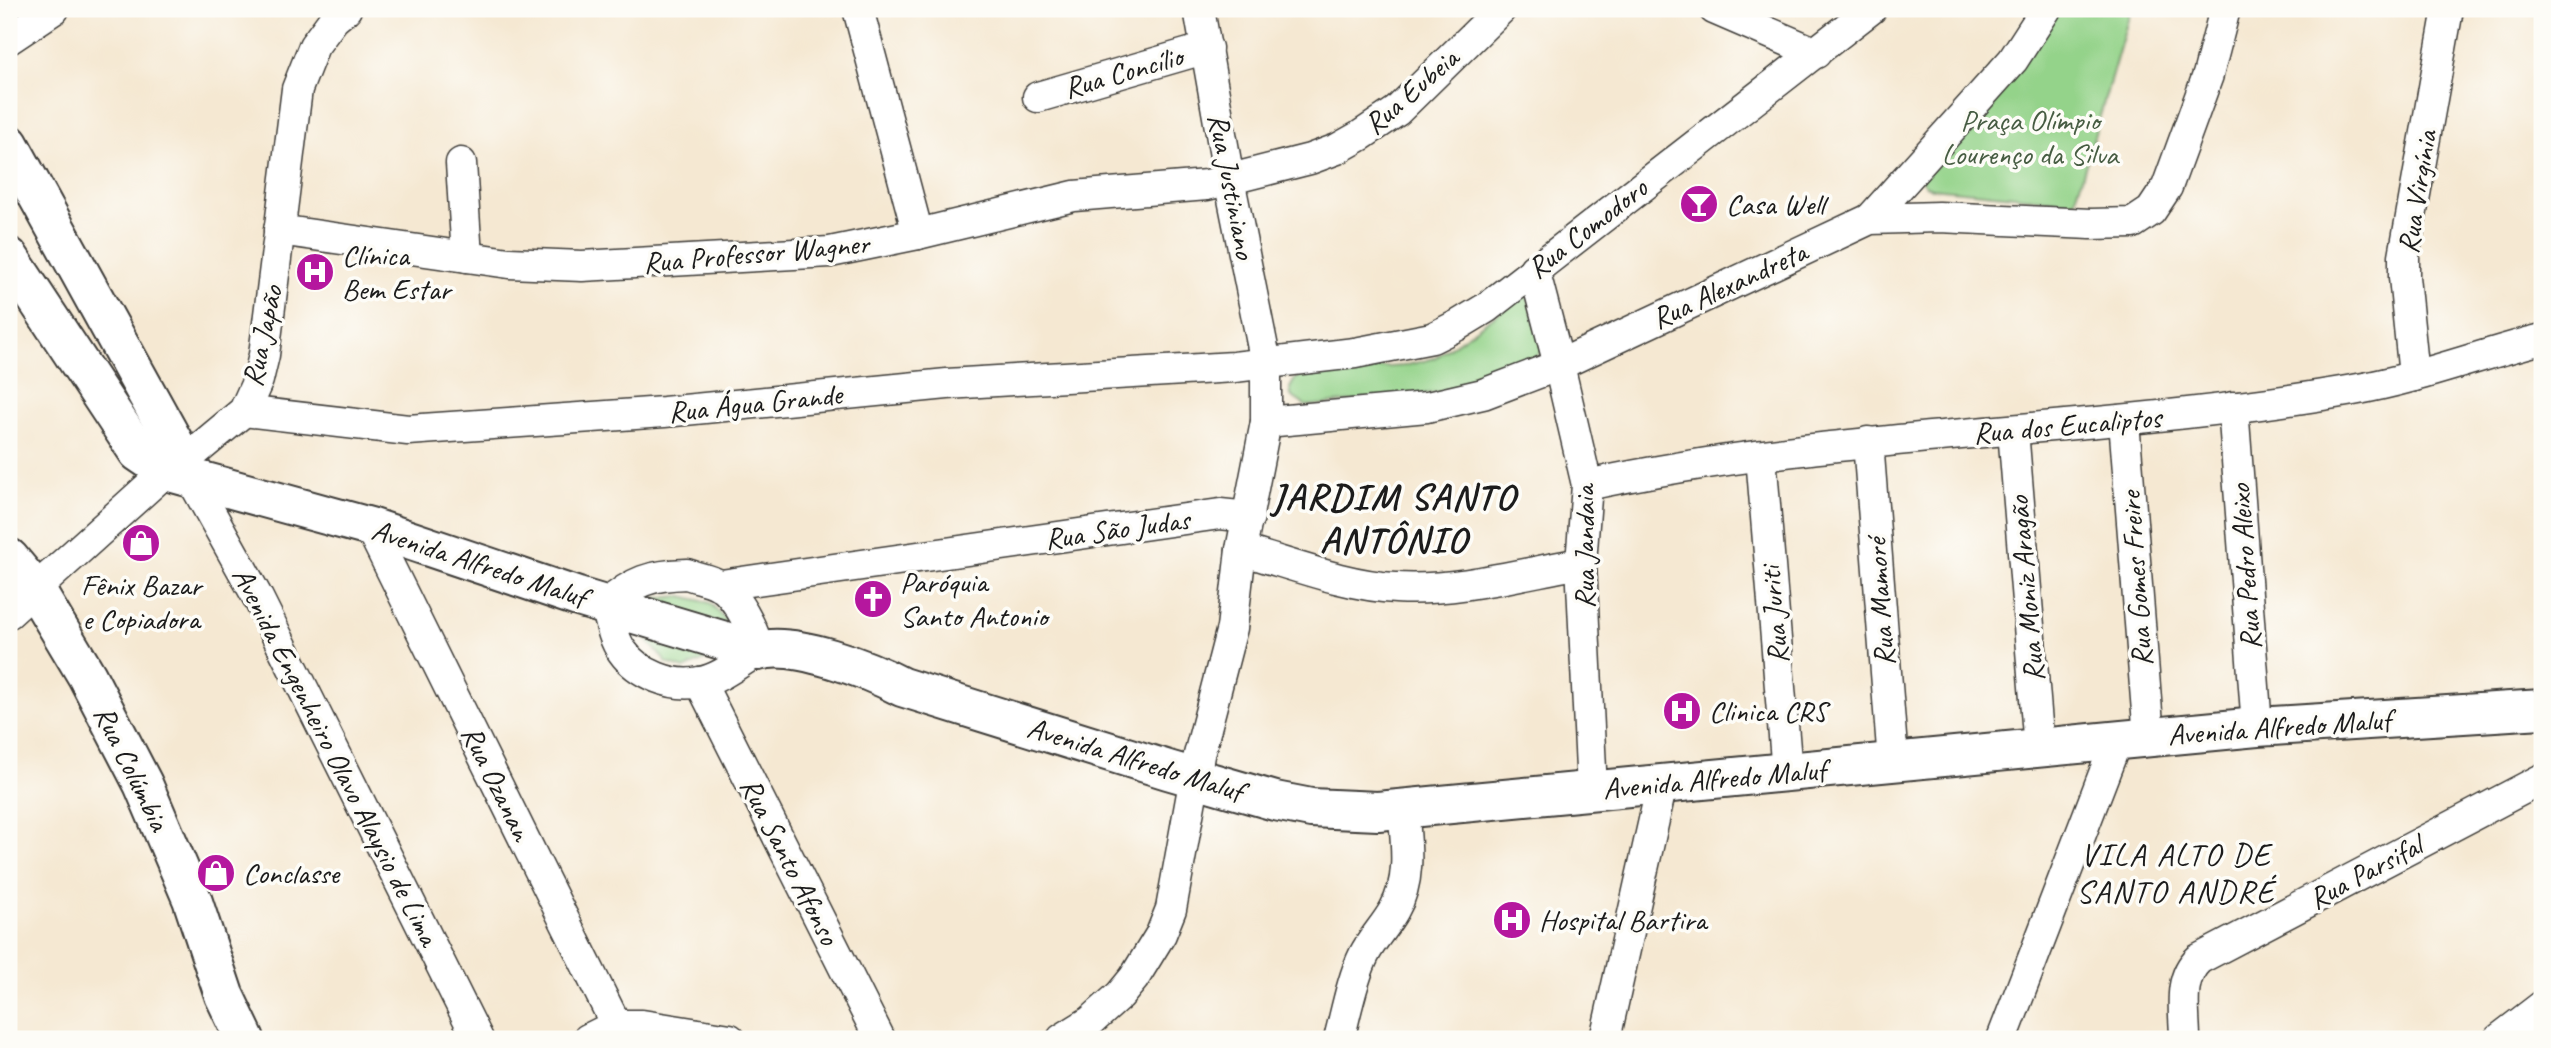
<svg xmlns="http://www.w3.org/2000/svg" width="2551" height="1048" viewBox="0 0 2551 1048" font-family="Caveat,sans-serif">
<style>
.green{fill:#94d38a;stroke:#587853;stroke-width:2}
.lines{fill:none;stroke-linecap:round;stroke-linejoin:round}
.minor-casing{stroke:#3d3b37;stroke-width:33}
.major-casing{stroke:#3d3b37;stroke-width:42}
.minor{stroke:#fff;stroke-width:30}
.major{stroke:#fff;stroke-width:38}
.labels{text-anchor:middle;stroke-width:7;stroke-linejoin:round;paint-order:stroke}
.street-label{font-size:30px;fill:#1c1c1c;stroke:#fdfcf7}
.park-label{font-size:30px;fill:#465c42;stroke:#fdfcf7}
.poi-label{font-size:30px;fill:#1c1c1c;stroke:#fdfcf7;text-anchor:start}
.neighbourhood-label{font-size:32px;letter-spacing:2px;fill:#1c1c1c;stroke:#fdfcf7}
.district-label{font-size:37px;font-weight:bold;letter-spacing:2px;fill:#1c1c1c;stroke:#fdfcf7}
</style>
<rect width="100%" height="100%" fill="#fdfcf7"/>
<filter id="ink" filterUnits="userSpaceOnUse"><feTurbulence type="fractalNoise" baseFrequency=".0143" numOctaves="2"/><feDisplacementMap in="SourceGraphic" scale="14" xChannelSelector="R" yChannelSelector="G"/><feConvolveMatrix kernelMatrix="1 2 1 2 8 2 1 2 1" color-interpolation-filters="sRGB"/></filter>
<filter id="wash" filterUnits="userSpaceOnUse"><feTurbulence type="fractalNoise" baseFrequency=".00686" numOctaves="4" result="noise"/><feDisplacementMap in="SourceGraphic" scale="28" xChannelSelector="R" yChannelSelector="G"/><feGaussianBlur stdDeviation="1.57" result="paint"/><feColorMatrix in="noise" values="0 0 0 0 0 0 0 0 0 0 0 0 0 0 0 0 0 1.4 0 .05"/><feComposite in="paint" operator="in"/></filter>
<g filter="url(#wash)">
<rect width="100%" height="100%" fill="#f5e8d2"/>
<g class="green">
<path d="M2053 9H2131L2075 202 1931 188 1925 185 1921 180Z"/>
<path d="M1527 293 1542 350 1535 359 1452 391 1306 406 1291 396 1290 388 1295 379 1310 372 1404 366 1435 358Z"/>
<path d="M682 596 710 603 733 628 646 599Z"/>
<path d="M645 638 707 659 684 669 667 663Z"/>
</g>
</g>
<g filter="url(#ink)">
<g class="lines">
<defs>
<g id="minor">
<path d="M858 9 918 234"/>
<path d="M1714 9 1816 53"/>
<path d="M9 39 54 9"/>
<path d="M1038 97 1207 48"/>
<path d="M461 163 467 257"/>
<path d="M1870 219 2013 60 2046 9"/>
<path d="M279 230 509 263 582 266 830 252 918 234 1074 196 1207 185 1310 159 1337 149 1360 136 1397 111 1501 9"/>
<path d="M1534 269 1559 365 1587 485 1581 563 1592 790"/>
<path d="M2414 376 2404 277V256L2448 9"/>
<path d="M2233 407 2257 727"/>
<path d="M244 411 408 430 664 412 947 384 1234 367 1355 353 1432 338 1458 325 1486 308 1871 9"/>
<path d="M2124 421 2149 737"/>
<path d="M1266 422 1427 407 1483 394 1559 365 1870 219 1939 217 2091 224 2133 223 2151 211 2167 187 2208 75 2225 9"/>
<path d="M2013 430 2039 748"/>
<path d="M1868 442 1893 762"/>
<path d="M1761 456 1787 773"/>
<path d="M190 476 258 598 478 1039"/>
<path d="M1587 485C1839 430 2099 434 2353 390 2417 379 2479 355 2542 339"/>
<path d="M370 527 623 1039"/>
<path d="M1241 550C1288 563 1347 586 1396 588 1454 592 1524 573 1581 563"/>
<path d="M687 574C697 578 710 579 719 585 735 593 756 633 758 651 741 661 720 679 700 682 673 688 638 674 622 651 613 639 610 620 606 605 633 581 651 575 687 574Z"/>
<path d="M721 585 1220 514 1249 517"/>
<path d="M9 613 174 464 184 461 244 411 258 380 264 355 297 89 314 46 334 19 346 9"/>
<path d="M700 682 880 1039"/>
<path d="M588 1039 616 1025H642L730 1039"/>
<path d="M1062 1039 1091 1021 1120 995 1134 978 1161 934 1171 909 1199 755 1232 628 1241 550 1266 422V363L1229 179 1199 9"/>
<path d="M1339 1039C1346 1013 1352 979 1364 955 1372 939 1385 926 1394 910 1412 879 1406 842 1403 808"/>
<path d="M1605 1039 1662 784"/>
<path d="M2002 1039 2117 740"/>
<path d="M2185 1039C2185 1012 2177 979 2199 959L2542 779"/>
<path d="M2499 1039 2542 1006"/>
</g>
<g id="major">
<path d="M9 144 184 461 190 476"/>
<path d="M9 257 138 452 166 471 370 527 578 597 758 651C793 640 870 670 902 687L1168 770 1275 801 1311 808 1378 811 2257 727 2542 709"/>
<path d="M9 558 35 589 87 676 143 784 192 899 224 995 245 1039"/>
</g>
</defs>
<use href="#minor" class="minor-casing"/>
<use href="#major" class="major-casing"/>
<use href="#minor" class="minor"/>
<use href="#major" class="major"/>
</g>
</g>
<defs>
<symbol id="bar-disc" viewBox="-11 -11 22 22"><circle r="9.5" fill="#b5179e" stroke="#fdfcf7"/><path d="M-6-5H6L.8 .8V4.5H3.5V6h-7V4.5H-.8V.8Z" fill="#fff"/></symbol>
<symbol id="hospital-disc" viewBox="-11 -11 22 22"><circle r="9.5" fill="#b5179e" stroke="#fdfcf7"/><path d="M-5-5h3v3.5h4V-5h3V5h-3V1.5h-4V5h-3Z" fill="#fff"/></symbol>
<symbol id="shop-disc" viewBox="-11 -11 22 22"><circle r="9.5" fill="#b5179e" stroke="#fdfcf7"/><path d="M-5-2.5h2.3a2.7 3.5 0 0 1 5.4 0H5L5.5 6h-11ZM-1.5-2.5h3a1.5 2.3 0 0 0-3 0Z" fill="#fff"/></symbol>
<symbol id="church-disc" viewBox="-11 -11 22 22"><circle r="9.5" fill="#b5179e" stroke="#fdfcf7"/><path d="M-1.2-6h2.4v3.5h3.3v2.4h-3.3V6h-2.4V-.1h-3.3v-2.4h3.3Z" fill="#fff"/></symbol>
</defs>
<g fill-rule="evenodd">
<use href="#bar-disc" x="1677" y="182" width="44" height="44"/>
<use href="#hospital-disc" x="293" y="250" width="44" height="44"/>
<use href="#shop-disc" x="119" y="521" width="44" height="44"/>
<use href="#church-disc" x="851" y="577" width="44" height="44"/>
<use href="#hospital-disc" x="1660" y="689" width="44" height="44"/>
<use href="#shop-disc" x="194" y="851" width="44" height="44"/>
<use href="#hospital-disc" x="1490" y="898" width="44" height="44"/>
</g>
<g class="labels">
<g class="street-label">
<text transform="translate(1123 72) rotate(-16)" y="10">Rua Concílio</text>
<text transform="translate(1411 91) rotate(-41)" y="10">Rua Eubeia</text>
<text transform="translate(1232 186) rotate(79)" y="10">Rua Justiniano</text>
<text transform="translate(2417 192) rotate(-81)" y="10">Rua Virgínia</text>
<text transform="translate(1587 228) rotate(-38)" y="10">Rua Comodoro</text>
<text transform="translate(756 253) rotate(-5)" y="10">Rua Professor Wagner</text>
<text transform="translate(1729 285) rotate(-25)" y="10">Rua Alexandreta</text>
<text transform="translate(262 336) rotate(-78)" y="10">Rua Japão</text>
<text transform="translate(755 403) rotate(-6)" y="10">Rua Água Grande</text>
<text transform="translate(2067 425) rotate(-5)" y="10">Rua dos Eucaliptos</text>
<text transform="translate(1117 529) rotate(-8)" y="10">Rua São Judas</text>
<text transform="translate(1584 547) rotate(-90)" y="10">Rua Jandaia</text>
<text transform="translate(479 563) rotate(18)" y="10">Avenida Alfredo Maluf</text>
<text transform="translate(2245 567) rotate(-94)" y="10">Rua Pedro Aleixo</text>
<text transform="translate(2136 579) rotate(-94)" y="10">Rua Gomes Freire</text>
<text transform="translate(2026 589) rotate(-95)" y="10">Rua Moniz Aragão</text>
<text transform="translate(1880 602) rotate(-94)" y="10">Rua Mamoré</text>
<text transform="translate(1774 615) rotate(-95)" y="10">Rua Juriti</text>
<text transform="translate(2279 727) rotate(-4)" y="10">Avenida Alfredo Maluf</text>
<text transform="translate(336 756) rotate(63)" y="10">Avenida Engenheiro Olavo Alaysio de Lima</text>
<text transform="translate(1135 759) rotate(17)" y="10">Avenida Alfredo Maluf</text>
<text transform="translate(132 768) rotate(64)" y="10">Rua Colúmbia</text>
<text transform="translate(1714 779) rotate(-5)" y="10">Avenida Alfredo Maluf</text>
<text transform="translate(497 783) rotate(64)" y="10">Rua Ozanan</text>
<text transform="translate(790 861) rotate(63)" y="10">Rua Santo Afonso</text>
<text transform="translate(2365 872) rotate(-28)" y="10">Rua Parsifal</text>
</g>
<g class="park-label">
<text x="2030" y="130">Praça Olímpio<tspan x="2030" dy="34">Lourenço da Silva</tspan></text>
</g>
<g class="poi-label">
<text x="1726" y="214">Casa Well</text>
<text x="342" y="265">Clínica<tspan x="342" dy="34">Bem Estar</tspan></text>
<text x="900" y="592">Paróquia<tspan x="900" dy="34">Santo Antonio</tspan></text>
<text x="141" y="595" text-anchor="middle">Fênix Bazar<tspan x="141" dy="34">e Copiadora</tspan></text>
<text x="1709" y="721">Clinica CRS</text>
<text x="243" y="883">Conclasse</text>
<text x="1539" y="930">Hospital Bartira</text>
</g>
<g class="neighbourhood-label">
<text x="2176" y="865">VILA ALTO DE<tspan x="2176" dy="37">SANTO ANDRÉ</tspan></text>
</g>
<g class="district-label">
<text x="1394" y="509">JARDIM SANTO<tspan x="1394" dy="43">ANTÔNIO</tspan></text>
</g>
</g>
<rect width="2551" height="1048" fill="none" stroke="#fdfcf7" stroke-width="35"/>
</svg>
